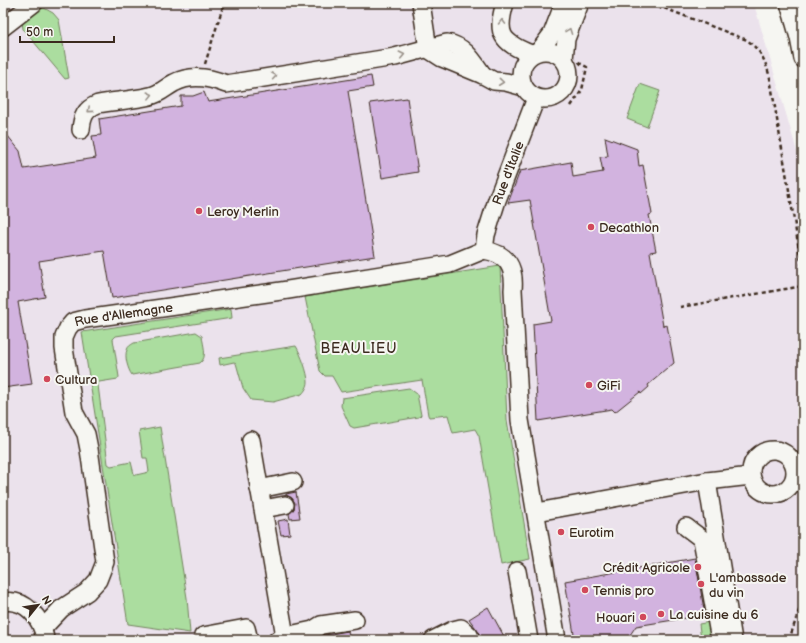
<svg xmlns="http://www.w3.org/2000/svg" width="806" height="643" viewBox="0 0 806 643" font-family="'Balsamiq Sans',sans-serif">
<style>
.built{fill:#ebe2ec}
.green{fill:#abdd9f;stroke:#73845e}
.building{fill:#d2b3df;stroke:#3b2a1e}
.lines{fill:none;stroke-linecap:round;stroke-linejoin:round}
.minor-casing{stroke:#3b2a1e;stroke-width:20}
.path{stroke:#3b2a1e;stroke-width:2.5;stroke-dasharray:4 3;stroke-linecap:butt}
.minor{stroke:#f6f6f2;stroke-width:17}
.oneway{stroke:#989088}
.poi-dot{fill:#d1495b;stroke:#f6f6f2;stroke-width:1.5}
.labels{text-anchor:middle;stroke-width:4;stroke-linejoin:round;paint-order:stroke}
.street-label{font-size:13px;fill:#3b2a1e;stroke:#f6f6f2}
.poi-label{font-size:13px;fill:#3b2a1e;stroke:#f6f6f2;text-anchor:start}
.neighbourhood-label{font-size:14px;letter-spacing:1px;fill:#3b2a1e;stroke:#f6f6f2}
</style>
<rect width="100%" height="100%" fill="#f6f6f2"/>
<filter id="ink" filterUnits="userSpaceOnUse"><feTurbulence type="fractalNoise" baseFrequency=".025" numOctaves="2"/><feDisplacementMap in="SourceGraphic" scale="8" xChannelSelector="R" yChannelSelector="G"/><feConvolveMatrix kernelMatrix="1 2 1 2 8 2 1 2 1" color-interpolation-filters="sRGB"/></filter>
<g filter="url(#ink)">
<path class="built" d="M3 3 754 4 803 172V640H3Z"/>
<g class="green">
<path d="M44 8 53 13 59 20 69 78 65 79 23 29 22 22 37 9Z"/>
<path d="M640 84 660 91 647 127 627 119Z"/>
<path d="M500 266 507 420 530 559 501 565 479 436 475 429 453 433 448 415 429 417 428 415 422 380 341 392 332 376H325L320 371 305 297Z"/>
<path d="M231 309 232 318 116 336 113 339 119 377 118 379 99 382 98 385 108 464 111 466 131 462 134 474 136 475 149 472 147 458H143L139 431 160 427 187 598 190 633 128 624 82 332Z"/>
<path d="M196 332 202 336C203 345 208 357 200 363L132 375C128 370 124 356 127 350 128 346 131 345 134 343Z"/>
<path d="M296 346C301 354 308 373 308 382 308 386 305 391 302 394L273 402 251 400 243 388 236 363 234 362 220 365 219 358Z"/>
<path d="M409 388 417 394 421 415 419 417 354 428 350 426 341 406 342 398Z"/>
<path d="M710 622 712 640H701L699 624Z"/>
</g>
<g class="building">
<path d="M371 76 373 87 348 91 375 256 112 298 104 251 39 261 45 297 18 302 32 384 3 388V130L20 151 24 169 96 158 92 136 101 135 99 119 181 106V96H193L204 92 208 102Z"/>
<path d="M407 98 418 172 382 178 370 103Z"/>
<path d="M605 137 637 149 639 166 643 165 652 214 649 215 656 251 650 252 663 326 667 325 674 363 648 385 649 387 641 394 640 392 615 412 612 409 538 421 533 324 551 321 530 200 508 203 520 171 571 162 573 177 603 172 600 157 608 156Z"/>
<path d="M296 492 300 518 290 519 289 514 294 509 295 503 292 498 286 495V494Z"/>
<path d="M288 519 290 534 281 535 278 521Z"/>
<path d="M695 558 705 615 636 626 630 635 625 640H575L565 581Z"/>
<path d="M488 607 506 640H481L478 631 469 619Z"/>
<path d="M348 631 350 640H314L325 635Z"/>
</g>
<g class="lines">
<defs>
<g id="minor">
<path d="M421 3 428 49 442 58 483 75 494 81 506 82 524 87"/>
<path d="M505 3C496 34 501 42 531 54"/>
<path d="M789 3 799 38 803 59"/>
<path d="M3 27 34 3"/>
<path d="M540 50 552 34 564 3"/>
<circle cx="545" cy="75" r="24"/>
<path d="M564 59 566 39 580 3"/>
<path d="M81 130C82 117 85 109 98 104 115 101 133 100 150 96 160 94 166 87 174 83 191 74 209 77 226 84L395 57 447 43C465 46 473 61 483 75"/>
<path d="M484 250C508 254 515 267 513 290L520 420 557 640"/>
<path id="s1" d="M484 250 486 235 497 200 536 98"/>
<path d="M251 440 285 636"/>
<circle cx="773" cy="472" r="22"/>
<path d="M707 481 733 640"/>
<path d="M259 489 293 482"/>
<path d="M263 509 285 505"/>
<path d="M537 512 707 481 751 476"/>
<path d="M686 527 702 539 720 640"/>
<path d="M517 571 529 640"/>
<path d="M3 602C26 598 41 618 45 638"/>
<path id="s2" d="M43 628 61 609 87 592 98 580 105 562 89 449 86 434 74 412 64 348V337L68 328 73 322 85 319 288 290 450 264 484 250"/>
<path d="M203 636 246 628 249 640"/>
<path d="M277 640 285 636 313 630 321 625 355 620"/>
<path d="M433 640 453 630 461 628 469 635 471 640"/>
</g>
</defs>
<use href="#minor" class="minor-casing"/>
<g class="path">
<path d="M651 3 747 40C762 52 765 60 770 78L803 273"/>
<path d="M205 64 224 3"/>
<path d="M571 106 582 90 587 67 581 64 577 60"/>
<path d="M680 307 803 286"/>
<path d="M789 640 803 599"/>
</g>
<use href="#minor" class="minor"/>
</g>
<defs><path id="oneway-chevron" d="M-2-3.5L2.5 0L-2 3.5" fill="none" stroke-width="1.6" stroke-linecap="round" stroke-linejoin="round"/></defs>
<g class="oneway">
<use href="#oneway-chevron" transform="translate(502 22) rotate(-89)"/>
<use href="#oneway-chevron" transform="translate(569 31) rotate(-69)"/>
<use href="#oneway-chevron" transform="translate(402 55) rotate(-13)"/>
<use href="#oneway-chevron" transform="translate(274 76) rotate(-9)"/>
<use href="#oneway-chevron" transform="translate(501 82) rotate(6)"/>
<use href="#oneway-chevron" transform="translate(150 95) rotate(-14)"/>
<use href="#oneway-chevron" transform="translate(90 110) rotate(139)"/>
</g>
</g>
<g class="poi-dot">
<circle cx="199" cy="211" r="4"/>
<circle cx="591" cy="227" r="4"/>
<circle cx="47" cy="379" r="4"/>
<circle cx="589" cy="385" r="4"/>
<circle cx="561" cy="532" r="4"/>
<circle cx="698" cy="567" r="4"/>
<circle cx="701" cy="584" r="4"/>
<circle cx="585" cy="590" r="4"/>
<circle cx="661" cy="614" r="4"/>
<circle cx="643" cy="617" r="4"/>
</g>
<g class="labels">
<g class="street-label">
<text dy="5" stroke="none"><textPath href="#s1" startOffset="81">Rue d'Italie</textPath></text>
<text dy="5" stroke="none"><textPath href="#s2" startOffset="392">Rue d'Allemagne</textPath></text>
</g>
<g class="poi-label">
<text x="207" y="216">Leroy Merlin</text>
<text x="599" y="232">Decathlon</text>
<text x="55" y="384">Cultura</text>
<text x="597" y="390">GiFi</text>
<text x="569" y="537">Eurotim</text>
<text x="690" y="572" text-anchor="end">Crédit Agricole</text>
<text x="709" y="582">L'ambassade<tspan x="709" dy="15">du vin</tspan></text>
<text x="593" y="595">Tennis pro</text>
<text x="669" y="619">La cuisine du 6</text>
<text x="635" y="622" text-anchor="end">Houari</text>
</g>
<g class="neighbourhood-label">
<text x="359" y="353">BEAULIEU</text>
</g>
</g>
<rect width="806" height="643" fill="none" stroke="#f6f6f2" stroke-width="16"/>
<rect x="8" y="8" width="790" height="627" fill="none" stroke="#3b2a1e" stroke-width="1.5" filter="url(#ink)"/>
<g transform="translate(38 605) rotate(60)" stroke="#f6f6f2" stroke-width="3" paint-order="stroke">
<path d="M0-3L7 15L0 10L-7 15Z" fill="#3b2a1e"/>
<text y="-6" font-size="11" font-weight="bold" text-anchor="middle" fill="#3b2a1e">N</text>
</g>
<path d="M20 36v6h94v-6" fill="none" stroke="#3b2a1e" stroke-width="2"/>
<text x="26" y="36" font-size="12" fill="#3b2a1e" stroke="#f6f6f2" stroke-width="3" paint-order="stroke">50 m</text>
</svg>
